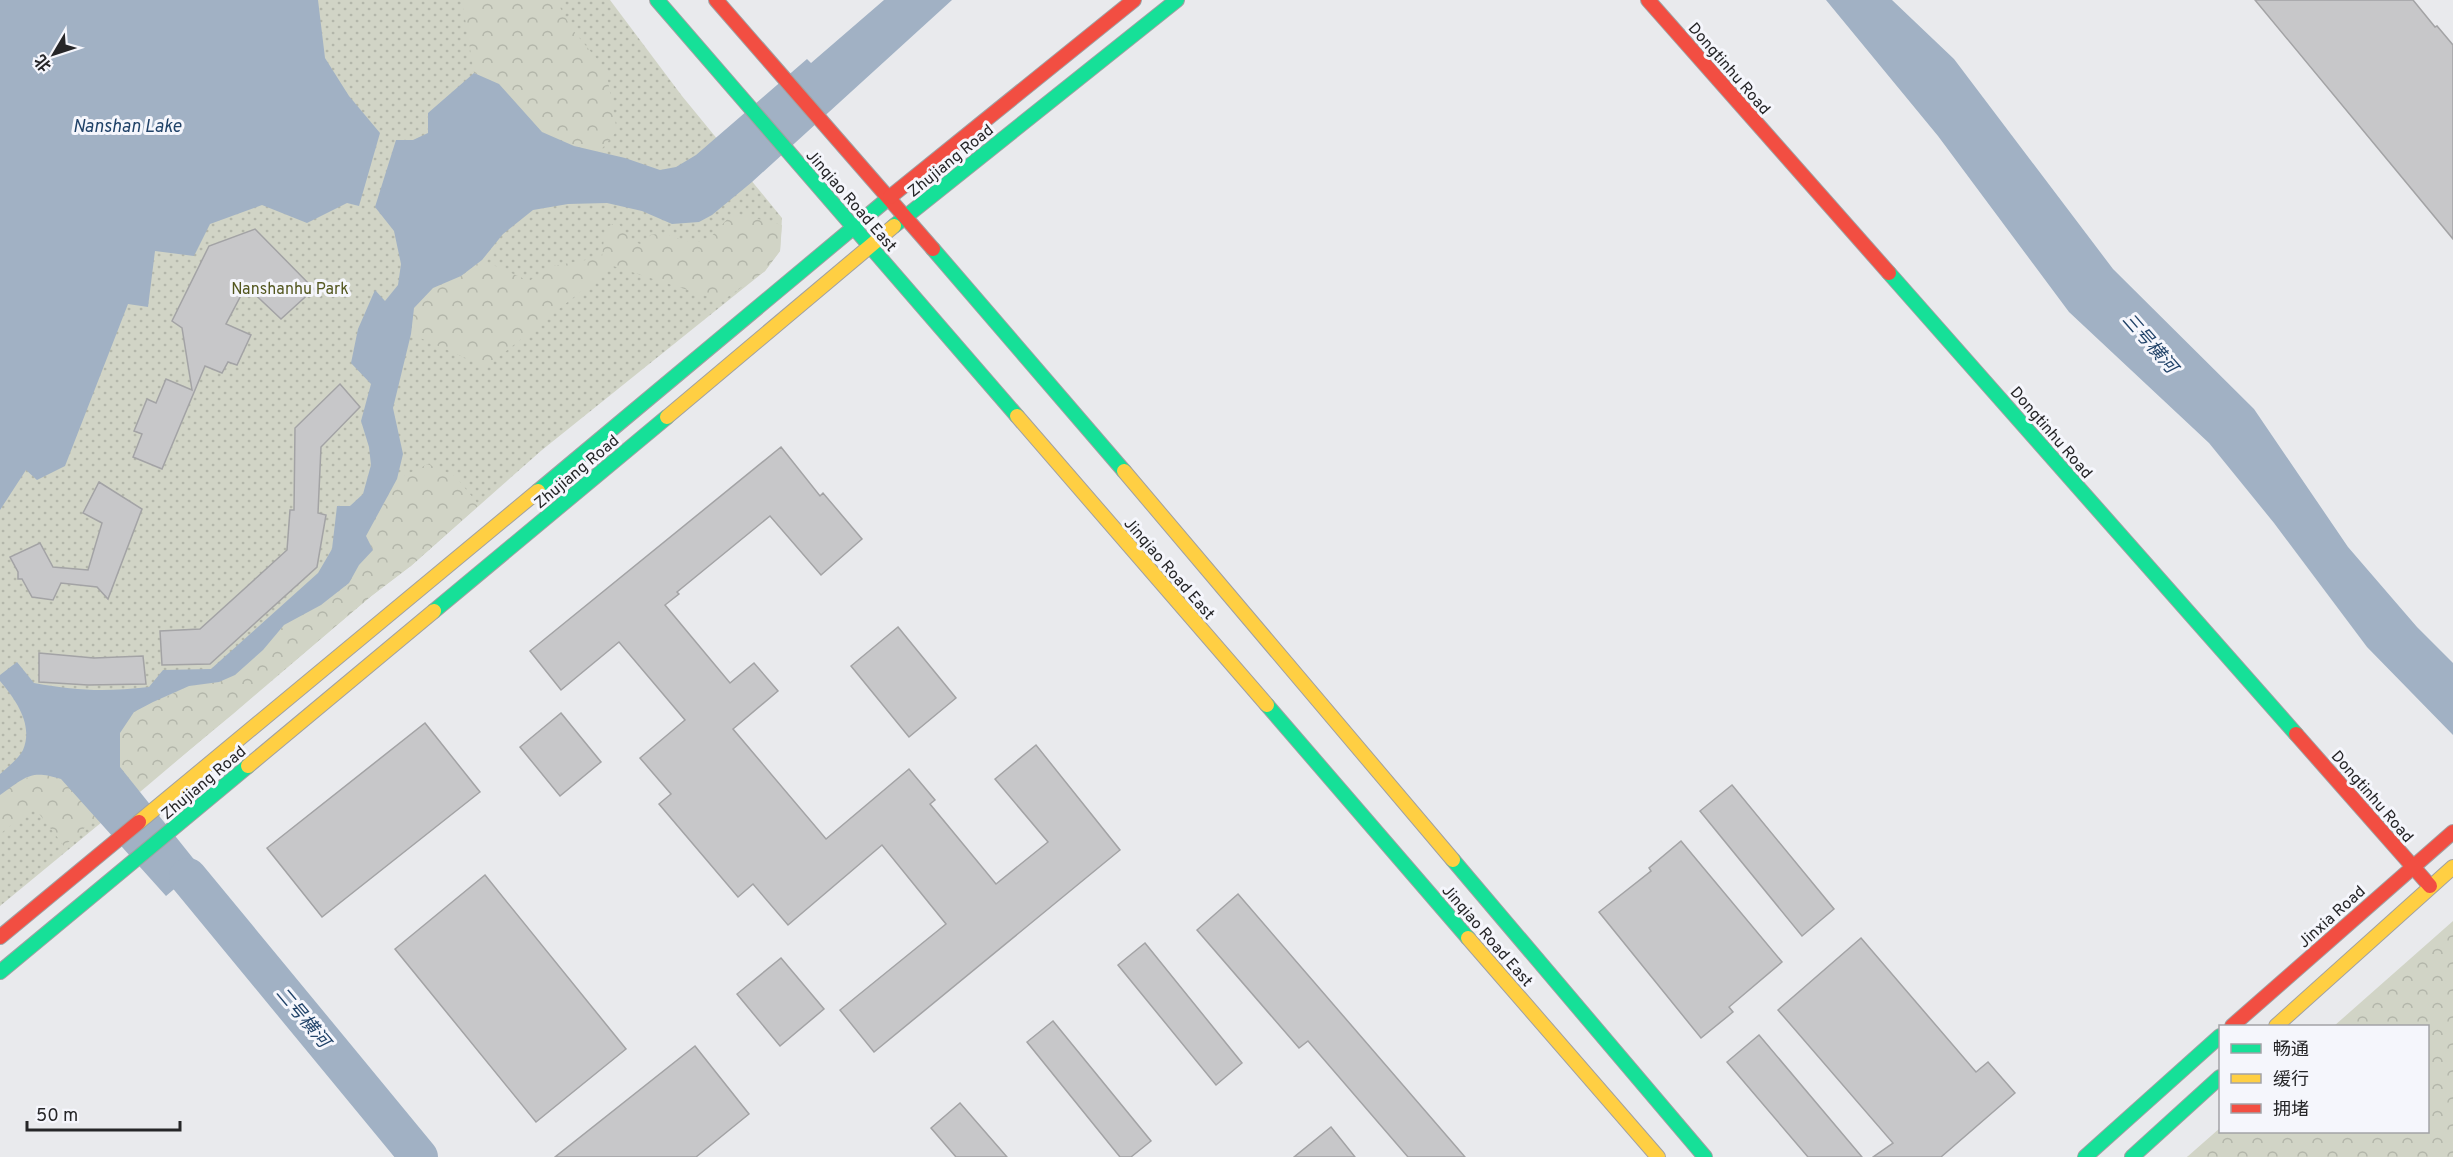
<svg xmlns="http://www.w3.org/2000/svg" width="2453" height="1157" viewBox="0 0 2453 1157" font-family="Overpass,'Noto Sans SC',sans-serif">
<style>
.grass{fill:url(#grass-dots)}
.forest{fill:url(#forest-crowns)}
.water{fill:#a1b1c4}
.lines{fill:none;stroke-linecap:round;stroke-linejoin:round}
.river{stroke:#a1b1c4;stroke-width:38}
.building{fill:#c7c7c9;stroke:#a3a3a5;stroke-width:1.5}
.fast-casing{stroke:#a0a0a2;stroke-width:16}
.slow-casing{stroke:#a0a0a2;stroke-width:16}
.jam-casing{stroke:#a0a0a2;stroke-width:16}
.fast{stroke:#16e098;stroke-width:14}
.slow{stroke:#ffcf43;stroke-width:14}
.jam{stroke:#f24e42;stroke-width:14}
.labels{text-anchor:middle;stroke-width:6;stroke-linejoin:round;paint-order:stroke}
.street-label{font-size:16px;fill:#262628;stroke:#f5f6fc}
.park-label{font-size:16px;fill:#53571f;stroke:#f5f6fc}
.water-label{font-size:18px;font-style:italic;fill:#204268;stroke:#f5f6fc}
</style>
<defs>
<pattern id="grass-dots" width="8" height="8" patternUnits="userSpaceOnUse" patternTransform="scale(1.5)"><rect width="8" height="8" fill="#d1d4c6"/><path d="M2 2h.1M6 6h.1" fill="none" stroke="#b3b6aa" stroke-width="1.8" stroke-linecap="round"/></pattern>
<pattern id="forest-crowns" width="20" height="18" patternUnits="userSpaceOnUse" patternTransform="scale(1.5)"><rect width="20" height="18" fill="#d1d4c6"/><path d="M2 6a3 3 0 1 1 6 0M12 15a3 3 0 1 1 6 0" fill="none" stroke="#b3b6aa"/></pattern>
</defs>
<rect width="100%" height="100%" fill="#e9eaed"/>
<path class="grass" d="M0 0H610L682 96 782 218 780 251 765 271 542 450 412 565 370 597 233 714 0 906Z"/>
<g class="forest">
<path d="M462 0H556L572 29 606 70 617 131 599 152 574 146 542 131 499 84 474 73Z"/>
<path d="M733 213 782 225 780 251 765 271 722 301 613 266 486 367 411 334 414 308 433 288 461 276 482 260 529 281 553 266 602 257 605 228 617 222 633 241 647 247 650 235 663 233 685 241 706 242Z"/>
<path d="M428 464 455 476 479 505 412 565 370 597 140 792 120 767V733L134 712 189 686 219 682 263 650 284 625 321 605 349 583 359 565 373 550 366 537 397 479Z"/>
<path d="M40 772 61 779 97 817 64 846 34 807 0 834V795L20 781Z"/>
<path d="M2453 921V1157H2187L2220 1128V1132H2428V1026H2334Z"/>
</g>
<g class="water">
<path d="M0 0H318L325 58 349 96 380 133 359 206 347 203 307 223 262 205 210 224 194 256 155 251 148 307 128 304 65 466 37 480 26 470 0 510Z"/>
<path d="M884 0H952L752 182 712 215 699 222 672 224 642 211 607 203 568 204 533 210 503 234 482 260 461 276 433 288 414 308 411 334 393 408 403 454 397 479 366 536 373 550 359 565 349 583 321 605 284 625 263 650 235 675 219 682 189 686 153 702 134 712 120 733V767L200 867 166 896 61 779C30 769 26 777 0 795V774C7 768 19 758 23 750 34 724 15 699 0 681V675L17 662 34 683C77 691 106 692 149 687L163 670 211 669 318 573 332 549 337 506H350L363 494 371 465 369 447 361 421 371 384 351 363 358 329 375 290 385 301 398 285 401 264 394 231 375 207 396 140H413L428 133V113L474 73 499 84 542 132 574 146 625 158 660 170 676 167 696 155 807 59 811 63Z"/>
<path d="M1826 0H1892L1954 59 2113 269 2254 409 2348 547 2417 627 2453 663V735L2367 647 2274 523 2209 443 2069 312 1938 136Z"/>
</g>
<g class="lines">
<path class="river" d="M188 877 419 1157"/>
</g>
<g class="building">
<path d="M2255 0H2413L2435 27 2437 26 2453 45V239Z"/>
<path d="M255 229 314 289 281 319 246 286 226 324 251 335 237 365 228 362 222 373 205 366 162 469 133 457 142 434 134 431 147 399 156 403 166 379 192 390 182 328 172 321 209 246Z"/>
<path d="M340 384 360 407 321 447 318 513 326 515 317 567 210 664 162 665 160 631 200 629 287 550 290 510H294L295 428Z"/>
<path d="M781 447 820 496 823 493 862 539 821 575 770 516 677 592 679 594 665 605 730 683 754 663 778 691 733 729 826 839 909 769 935 800 930 804 996 884 1048 842 995 779 1036 745 1120 850 874 1052 840 1010 946 924 882 845 788 925 753 884 738 897 659 804 671 794 640 758 685 720 619 642 561 690 530 651Z"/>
<path d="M99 482 142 509 108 599 97 587 61 583 53 600 32 597 22 579H18V572L10 557 40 543 53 567 88 570 102 523 83 513Z"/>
<path d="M898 627 956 698 909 737 851 666Z"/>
<path d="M39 653 94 658 143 656 146 684 88 685 39 682Z"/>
<path d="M561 713 601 762 560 796 520 747Z"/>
<path d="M425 723 480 792 322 917 267 848Z"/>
<path d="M1732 785 1834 909 1802 936 1700 811Z"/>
<path d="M1681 841 1782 962 1729 1007 1733 1012 1701 1038 1599 912 1651 871 1649 868Z"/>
<path d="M485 875 626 1049 536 1122 395 949Z"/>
<path d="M1238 894 1465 1157H1408L1308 1041 1299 1048 1197 930Z"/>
<path d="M1861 938 1976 1072 1988 1062 2015 1093 1941 1157H1873L1893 1143 1778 1010Z"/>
<path d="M1145 943 1242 1063 1216 1085 1118 965Z"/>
<path d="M781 958 824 1009 780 1046 737 994Z"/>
<path d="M1053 1021 1151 1141 1131 1157H1120L1027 1042Z"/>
<path d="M1759 1035 1862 1157H1808L1727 1062Z"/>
<path d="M695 1046 749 1114 696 1157H555Z"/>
<path d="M960 1103 1007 1157H956L931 1128Z"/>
<path d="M1331 1127 1355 1157H1294Z"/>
</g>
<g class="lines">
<defs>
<g id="fast">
<path d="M657 0 1017 416"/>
<path d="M894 226 1177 0"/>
<path d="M933 249 1124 471"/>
<path d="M1889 273 2296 734"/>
<path d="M538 491 890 197"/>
<path d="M434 611 667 417"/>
<path d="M1267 705 1468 938"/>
<path d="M1453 860 1705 1157"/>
<path d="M0 972 248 766"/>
<path d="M2085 1157 2220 1036"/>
<path d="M2132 1157 2220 1077"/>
</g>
<g id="slow">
<path d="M1017 416 1267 705"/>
<path d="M667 417 894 226"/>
<path d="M1124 471 1453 860"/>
<path d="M248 766 434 611"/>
<path d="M139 822 538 491"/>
<path d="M1468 938 1658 1157"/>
<path d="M2276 1026 2453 867"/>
</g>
<g id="jam">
<path d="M716 0 933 249"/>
<path d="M1648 0 1889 273"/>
<path d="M890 197 1134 0"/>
<path d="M2296 734 2430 886"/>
<path d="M0 937 139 822"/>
<path d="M2232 1026 2453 832"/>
</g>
</defs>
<use href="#fast" class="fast-casing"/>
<use href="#slow" class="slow-casing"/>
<use href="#jam" class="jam-casing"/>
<use href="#fast" class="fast"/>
<use href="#slow" class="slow"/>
<use href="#jam" class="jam"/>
</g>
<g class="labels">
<g class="street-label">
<text transform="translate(1730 68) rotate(49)" y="6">Dongtinhu Road</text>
<text transform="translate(950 160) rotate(-39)" y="6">Zhujiang Road</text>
<text transform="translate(852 200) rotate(49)" y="6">Jinqiao Road East</text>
<text transform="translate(2052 432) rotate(49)" y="6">Dongtinhu Road</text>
<text transform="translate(576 471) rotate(-40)" y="6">Zhujiang Road</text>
<text transform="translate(1170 568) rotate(49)" y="6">Jinqiao Road East</text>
<text transform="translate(203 782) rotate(-40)" y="6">Zhujiang Road</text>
<text transform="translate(2373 796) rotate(49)" y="6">Dongtinhu Road</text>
<text transform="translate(2331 916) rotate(-42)" y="6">Jinxia Road</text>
<text transform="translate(1488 935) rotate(49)" y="6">Jinqiao Road East</text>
</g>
<g class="park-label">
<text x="290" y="294">Nanshanhu Park</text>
</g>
<g class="water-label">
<text x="127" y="132">Nanshan Lake</text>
<text transform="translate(2150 343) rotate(49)" y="6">三号横河</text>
<text transform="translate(303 1017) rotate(50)" y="6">二号横河</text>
</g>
</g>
<rect x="2219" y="1025" width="210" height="108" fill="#f5f6fc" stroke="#a2a3a7" stroke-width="1.5"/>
<rect x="2231" y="1044" width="30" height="9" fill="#16e098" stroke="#a2a3a7" stroke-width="1.5"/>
<text x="2273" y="1055" font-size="18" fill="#262628">畅通</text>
<rect x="2231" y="1074" width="30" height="9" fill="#ffcf43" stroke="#a2a3a7" stroke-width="1.5"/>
<text x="2273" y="1085" font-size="18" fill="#262628">缓行</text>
<rect x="2231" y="1104" width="30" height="9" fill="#f24e42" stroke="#a2a3a7" stroke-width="1.5"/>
<text x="2273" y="1115" font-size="18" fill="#262628">拥堵</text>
<g transform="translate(54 54) rotate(231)" stroke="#f5f6fc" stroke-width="4.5" paint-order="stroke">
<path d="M0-4.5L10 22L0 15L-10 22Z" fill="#262628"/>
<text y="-9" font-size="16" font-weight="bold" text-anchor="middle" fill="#262628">北</text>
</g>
<path d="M27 1121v9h153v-9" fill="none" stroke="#262628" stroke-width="3"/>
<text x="36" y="1121" font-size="18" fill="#262628" stroke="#f5f6fc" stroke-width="4.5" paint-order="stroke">50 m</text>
</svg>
